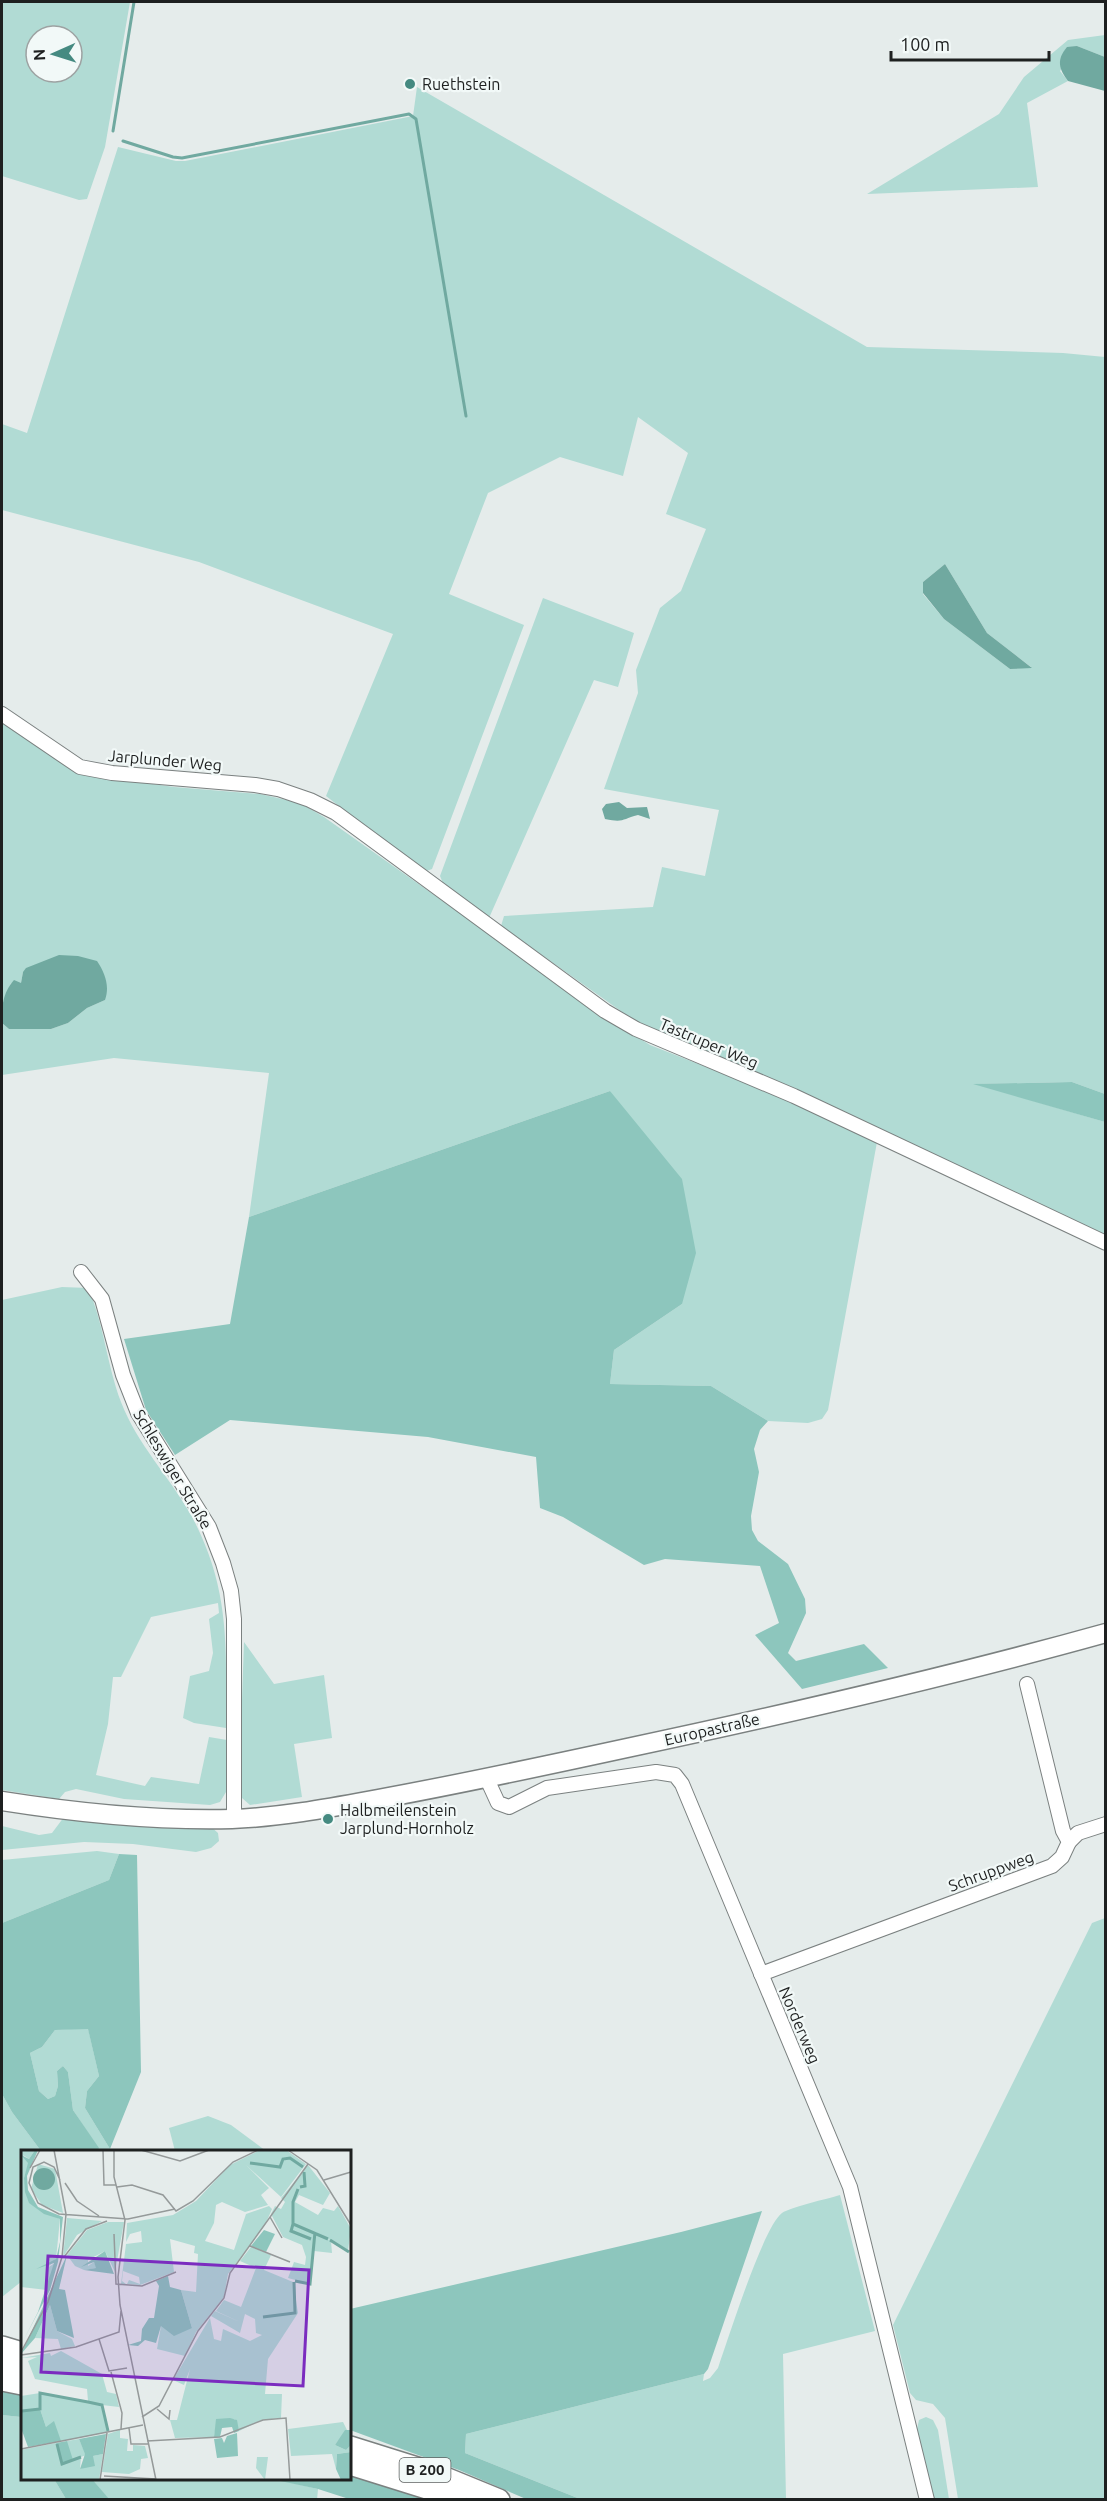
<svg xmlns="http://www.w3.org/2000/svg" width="1107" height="2501" viewBox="0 0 1107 2501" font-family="Ubuntu,sans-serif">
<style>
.green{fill:#b1dbd4;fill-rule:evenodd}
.forest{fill:#8dc6bd}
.water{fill:#70a9a0}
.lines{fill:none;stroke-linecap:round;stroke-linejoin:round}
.stream{stroke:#70a9a0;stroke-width:3}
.minor-casing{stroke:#7b8180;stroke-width:16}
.major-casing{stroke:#7b8180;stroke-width:21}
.highway-casing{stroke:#7b8180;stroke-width:24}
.minor{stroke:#fff;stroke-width:14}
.major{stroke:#fff;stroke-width:18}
.highway{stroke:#fff;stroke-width:21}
.poi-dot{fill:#458a81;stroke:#f2f9f8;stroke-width:2}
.labels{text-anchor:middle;stroke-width:4.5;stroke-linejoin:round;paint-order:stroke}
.shield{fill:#f2f9f8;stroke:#5e6161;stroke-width:1.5}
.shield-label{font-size:15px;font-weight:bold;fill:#1e2020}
.poi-label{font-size:16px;fill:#1e2020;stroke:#f2f9f8;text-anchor:start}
.street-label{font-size:16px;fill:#1e2020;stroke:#f2f9f8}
.inset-river{fill:none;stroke:#70a9a0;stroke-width:3}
.inset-road{fill:none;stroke:#959a9a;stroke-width:1.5}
.view{fill:#7b2cbf;fill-opacity:0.15;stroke:#7b2cbf;stroke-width:3}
.inset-edge{fill:none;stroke:#1e2020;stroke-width:3}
</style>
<rect width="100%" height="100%" fill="#e5eceb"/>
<g class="green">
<path d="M2 2H130L105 147 87 199 79 200 2 176ZM36 36H72V72H36Z"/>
<path d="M1105 35V57L1077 46 1060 71 1068 81 1027 103 1038 187 867 194 999 114 1024 77 1068 40Z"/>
<path d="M417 87 867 347 1063 353 1105 357V1094L1072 1082 976 1084 1105 1122V1237L794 1088 639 1024 501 926 504 916 653 907 662 867 705 876 719 810 604 789 638 693 636 670 660 608 681 591 706 529 666 514 688 453 638 417 623 476 560 457 488 493 449 594 524 625 432 869 424 872 326 796 393 634 199 562 2 510V424L27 433 118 147 176 161H185L413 116ZM945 564 987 633 1031 667 1010 669 944 619 923 594V582Z"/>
<path d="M543 598 634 633 618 687 594 680 489 918 445 888 440 876Z"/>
<path d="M2 721 76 773 174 787 260 794 300 803 324 817 615 1023 650 1045 793 1101 877 1142 828 1410 822 1419 808 1423 768 1421 711 1386 610 1384 614 1350 682 1304 610 1091 249 1217 269 1073 114 1058 2 1075V1023L9 1029H51L68 1023 87 1008 105 1000 23 972 21 983H11L2 1005Z"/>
<path d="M62 1287 88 1288C104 1324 107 1365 121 1402 137 1444 169 1476 191 1515 231 1589 226 1648 226 1728L194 1723 183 1718 190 1676 209 1671 213 1653 209 1619 219 1613 218 1603 151 1617 121 1677H113L108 1724 96 1775 145 1786 151 1777 199 1784 209 1737 227 1740 226 1792 220 1802 210 1805 124 1799 76 1789 65 1792 59 1799 2 1790V1300Z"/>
<path d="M244 1642 274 1684 324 1675 332 1738 294 1744 302 1797 250 1805 242 1798 239 1786Z"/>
<path d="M64 1817 164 1827 210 1826 218 1833 219 1841 211 1848 196 1852 133 1844 84 1842 2 1850V1826L39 1835 52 1833Z"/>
<path d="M97 1851 119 1854 109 1880 2 1923V1860Z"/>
<path d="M1105 1918V2499H958L945 2418 933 2404 916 2400 910 2393 893 2325 1092 1923Z"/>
<path d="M88 2028 99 2076 87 2091 85 2108 110 2149 109 2151H97L98 2148 73 2110 68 2072 63 2066 57 2071 58 2086 55 2096 48 2099 39 2091 30 2053 42 2047 55 2030Z"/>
<path d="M2 2094 12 2112 41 2151 22 2152V2281L2 2297Z"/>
<path d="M208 2116 231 2125 266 2151H175L169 2128Z"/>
<path d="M840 2195 875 2331 783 2354 786 2499H580L465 2453 466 2434 704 2374 703 2381 710 2378 718 2368C728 2340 763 2227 782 2213 791 2207 827 2199 840 2195Z"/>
<path d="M2 2415 21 2417 22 2421V2478L54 2479 66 2499 2 2500Z"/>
<path d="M926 2417 933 2420 938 2430 949 2499H933L917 2429 919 2420Z"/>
<path d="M271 2478 318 2489 317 2500H109L92 2479Z"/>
</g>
<g class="forest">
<path d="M1072 1082 1105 1094V1122L973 1084Z"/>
<path d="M610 1091 682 1179 696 1253 682 1304 614 1350 610 1384 711 1386 768 1421 760 1430 754 1449 759 1472 751 1516 752 1530 758 1541 788 1564 805 1599 806 1613 788 1653 796 1661 864 1644 888 1668 802 1689 755 1635 779 1623 760 1566 665 1559 644 1565 563 1517 540 1508 536 1457 428 1437 230 1420 175 1455 146 1410 124 1339 230 1324 249 1217Z"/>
<path d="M119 1854 137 1855 141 2072 110 2149 85 2108 87 2091 99 2076 88 2029 55 2030 42 2047 30 2053 39 2091 48 2099 55 2096 58 2086 57 2071 63 2066 68 2072 73 2110 99 2148 97 2151H41L12 2112 2 2094V1923L109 1880Z"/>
<path d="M762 2211 708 2369 704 2374 466 2434 465 2453 580 2499H526L459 2470 350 2430V2309L681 2232Z"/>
<path d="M2 2391 22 2394V2421L21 2417 2 2415Z"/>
<path d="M350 2473 423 2499H349L318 2489 271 2479 350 2478Z"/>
<path d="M54 2479H92L109 2499H66Z"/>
</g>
<g class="water">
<path d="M1077 46 1105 57V91L1068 81C1059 69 1056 60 1067 47Z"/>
<path d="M945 564 987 633 1032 668 1010 669 944 619 923 593V582Z"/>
<path d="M619 802 627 808 647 807 650 819 638 815C622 819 624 823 605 819L602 809 606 804Z"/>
<path d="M59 955 78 956 97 961C105 973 110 986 105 1000L87 1008 68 1023 51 1029H9L2 1023C1 1008 3 992 14 980L21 983 23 972 26 968Z"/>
</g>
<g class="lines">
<g class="stream">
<path d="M113 131 134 2"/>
<path d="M123 141 173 157 182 158 409 114 416 119 466 416"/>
</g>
<defs>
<g id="minor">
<path d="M2 714 80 767 112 773 255 785 278 789 310 800 336 813 605 1011 636 1029 794 1096 1106 1243"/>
<path d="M81 1272 102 1299 123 1375 138 1413 209 1527 223 1563 231 1591 234 1619V1819"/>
<path d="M487 1779 498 1803 509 1807 547 1788 656 1772 675 1775 682 1784 850 2187 927 2500"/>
<path d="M1069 1842 1078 1833 1106 1824"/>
<path d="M761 1974 1052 1866 1062 1857 1069 1842 1063 1831 1027 1684"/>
</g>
<path id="major" d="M2 1801C78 1813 154 1821 232 1819 282 1817 329 1808 378 1799 461 1784 544 1766 627 1748 787 1714 948 1677 1106 1633"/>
<g id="highway">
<path d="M2 2347 22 2353"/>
<path d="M2 2365 22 2368"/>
<path d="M2 2380 22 2384"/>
<path d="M350 2447 433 2473 499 2500"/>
<path d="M350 2464 430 2489 456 2500"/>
</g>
</defs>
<use href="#minor" class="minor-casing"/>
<use href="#major" class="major-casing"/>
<use href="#highway" class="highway-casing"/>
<use href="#minor" class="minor"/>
<use href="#major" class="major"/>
<use href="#highway" class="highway"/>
</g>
<g class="poi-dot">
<circle cx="410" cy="84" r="6"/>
<circle cx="328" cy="1819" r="6"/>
</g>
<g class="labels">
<rect class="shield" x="399.5" y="2458" width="51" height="24" rx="4.5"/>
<g class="shield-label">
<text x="425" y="2475">B 200</text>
</g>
<g class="poi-label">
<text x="422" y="90">Ruethstein</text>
<text x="340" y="1816">Halbmeilenstein<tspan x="340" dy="18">Jarplund-Hornholz</tspan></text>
</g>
<g class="street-label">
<text transform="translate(165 760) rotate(5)" y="6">Jarplunder Weg</text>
<text transform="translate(709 1043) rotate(23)" y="6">Tastruper Weg</text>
<text transform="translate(173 1469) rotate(59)" y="6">Schleswiger Straße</text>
<text transform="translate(712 1729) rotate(-13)" y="6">Europastraße</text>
<text transform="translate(991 1871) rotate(-20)" y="6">Schruppweg</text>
<text transform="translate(800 2025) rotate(67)" y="6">Norderweg</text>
</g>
</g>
<g transform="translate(21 2150)">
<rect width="330" height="330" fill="#e5eceb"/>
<path d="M0 0H14L8 9 2 5 8 13 3 28 7 49 17 59 39 69 35 109 26 118 34 113 26 140 0 137ZM239 0H265L285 14 260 47 225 15 248 38 240 45 247 55 224 62 201 52 195 55 193 73 184 91 213 100 225 64 248 56 251 59 244 75 207 124 203 147 175 182 164 206 136 199 140 176 171 178 160 140 175 142 177 104 173 103 174 96 149 89 153 122 119 135 106 134 108 130 119 134 118 127 102 121 101 131 105 134H100L105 94 121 92 120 81 109 84 105 92 106 73 152 65 175 51 209 15ZM17 14 34 19 42 63 21 55 10 39ZM287 15 309 43 302 55 278 45 274 52 297 65 302 58 313 61 317 56 330 79 327 100 298 84 310 91 311 103 293 101V82L289 134 267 128 273 112 284 115 285 107 281 95 262 87 250 64 254 56 260 59 264 52 260 48ZM46 68 81 71 56 85 42 107ZM87 72H103L94 122 84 101 67 110V116L73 112 76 118 63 120 54 116 46 105 66 80ZM230 97 250 105 243 120 272 132 277 163 247 209 244 244H261L260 268 241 270 218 281 214 269H196L193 287 154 288 149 270H156L169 219 163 235 152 230 189 168 193 189 200 191 202 179 229 191 241 185 235 183 234 169 224 164 219 183 190 166 194 161 219 172 195 161 203 150 220 157 235 118 219 111ZM29 155 36 181 51 189 54 196 40 199 37 189 14 188ZM40 201 81 224 86 242 95 244 98 257 81 255 87 282 40 291 30 276 25 277 19 259 0 261V246L19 243 67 251 66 239 14 229 7 211 16 207 0 208 29 203 30 206ZM322 272 326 280 314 295 325 300 330 295V302L316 304 315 319 311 304 270 306 267 279ZM99 280V288L107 289 106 301H112V295L124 296 127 308 120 309 119 319 108 324 81 322 87 284ZM58 289 65 305 60 307 59 319 71 314 72 306 82 304 78 330H0V300L35 293 42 314 46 291ZM236 307H247L244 330 235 318Z" fill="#b1dbd4"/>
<path d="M14 0H17L6 26 7 40 17 57 42 67 37 112 29 140 2 191 17 162 33 113 15 119 35 109 39 92V69L23 64 8 53 4 42 3 28 7 13 0 5 8 9ZM243 80 254 84 245 102 230 96ZM84 101 93 124 63 120 75 118 73 112 60 117ZM46 105 38 139 44 140 53 188 36 181 29 155 14 188 0 204ZM147 126 149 137 160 140 171 178 153 186 140 176 135 193 124 190 117 196 107 195 120 191 121 179 128 168H133L138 136 135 131ZM19 259 25 277 33 271 40 291 7 297 0 278V261ZM209 268 216 270 218 281 213 283 211 277 201 278 199 287H193L195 269ZM324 280H330V295L325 300 314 295ZM216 283 217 306 196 308 193 289 201 288 203 293 206 286ZM85 284 82 304 72 306 74 316 59 319 64 304 58 289ZM46 291 52 310 41 314 35 293ZM330 302V330H320L315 319 316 304Z" fill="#8dc6bd"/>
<path d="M12 29a11 11 0 1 1 22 0a11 11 0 1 1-22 0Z" fill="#70a9a0"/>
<path class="inset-river" d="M229 13 259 17 262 9 269 8 282 17M279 37 284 36 283 22M277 39 272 52V74L307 89M272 74 270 81 290 89M309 90 328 102M274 131 289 134 294 82M242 167 274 163 273 132M1 261 19 259V243L67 252 81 255 87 281M36 294 41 314 60 307"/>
<path class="inset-road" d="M82 0 83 35H95M93 0V27L104 70 97 127 99 155 135 330M120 0 159 11 188 0M267 0 296 20 330 75M9 18 19 0M39 30 33 17 23 12 12 17 8 33 17 53 38 64 107 69 154 59M303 30 330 22M44 33 56 51 78 66M96 37 111 35 142 45 155 61 172 51 212 12 237 0M249 67 261 88M93 84 95 134 121 136 155 122M229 96 269 112M43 107 65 79 86 71M78 189 88 221 106 218M0 202 27 152 41 107 45 64 33 0M0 205 55 197 98 182 100 161M90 222 101 263 100 279M136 259 148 269 149 260M121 267 138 256 177 181 203 148 209 123 287 14M108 278 110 294H127M126 291 199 287 242 270 265 268 269 330M0 299 122 275M83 326 135 329M79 330 86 283"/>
<path class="view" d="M27 106 288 120 282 236 20 222Z"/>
<rect width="330" height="330" class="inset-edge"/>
</g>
<rect width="1107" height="2501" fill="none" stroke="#1e2020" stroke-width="6"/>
<g transform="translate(54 54) rotate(267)"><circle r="28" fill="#f2f9f8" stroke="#9da2a2" stroke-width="1.5"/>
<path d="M0-4.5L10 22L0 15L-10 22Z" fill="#458a81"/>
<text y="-9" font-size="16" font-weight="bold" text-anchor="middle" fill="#1e2020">N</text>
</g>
<path d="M891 51v9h158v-9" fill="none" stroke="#1e2020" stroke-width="3"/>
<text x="900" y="51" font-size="18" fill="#1e2020" stroke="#f2f9f8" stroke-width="4.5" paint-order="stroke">100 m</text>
</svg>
